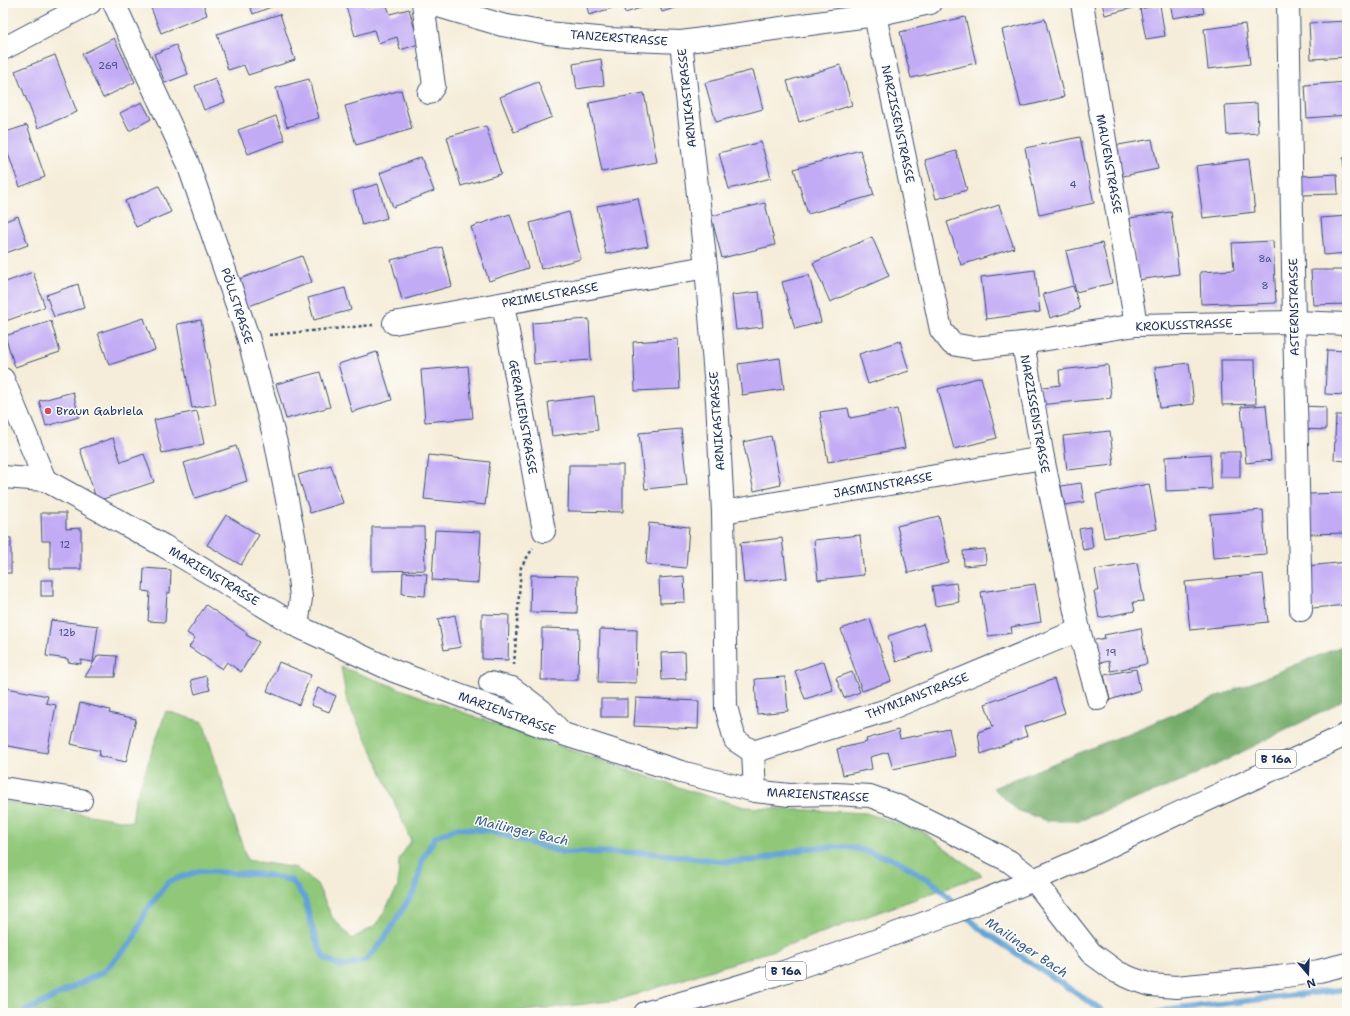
<svg xmlns="http://www.w3.org/2000/svg" width="1350" height="1016" viewBox="0 0 1350 1016" font-family="'Shantell Sans',sans-serif">
<style>
.green{fill:#90c779;stroke:#567b6c}
.forest{fill:#74ac69;stroke:#486e64}
.lines{fill:none;stroke-linecap:round;stroke-linejoin:round}
.stream{stroke:#63a3d5;stroke-width:6}
.building{fill:#c1abf5}
.minor-casing{stroke:#3c4c70;stroke-width:24}
.major-casing{stroke:#3c4c70;stroke-width:24}
.highway-casing{stroke:#3c4c70;stroke-width:24}
.path{stroke:#3c4c70;stroke-width:2.5;stroke-dasharray:3 3;stroke-linecap:butt}
.minor{stroke:#fff;stroke-width:22}
.major{stroke:#fff;stroke-width:22}
.highway{stroke:#fff;stroke-width:22}
.poi-dot{fill:#d1495b;stroke:#fdfcf7;stroke-width:1.5}
.labels{text-anchor:middle;stroke-width:3;stroke-linejoin:round;paint-order:stroke}
.number-label{font-size:10px;fill:#444e84}
.shield{fill:#fdfcf7;stroke:#5f6c8c;stroke-width:1}
.shield-label{font-size:11px;font-weight:bold;fill:#1b2f5e}
.street-label{font-size:12px;fill:#1b2f5e;stroke:#fdfcf7}
.poi-label{font-size:12px;fill:#1b2f5e;stroke:#fdfcf7;text-anchor:start}
.water-label{font-size:13px;font-style:italic;fill:#385d8e;stroke:#fdfcf7}
</style>
<rect width="100%" height="100%" fill="#fdfcf7"/>
<filter id="ink" filterUnits="userSpaceOnUse"><feTurbulence type="fractalNoise" baseFrequency=".025" numOctaves="2"/><feDisplacementMap in="SourceGraphic" scale="8" xChannelSelector="R" yChannelSelector="G"/><feConvolveMatrix kernelMatrix="1 2 1 2 8 2 1 2 1" color-interpolation-filters="sRGB"/></filter>
<filter id="wash" filterUnits="userSpaceOnUse"><feTurbulence type="fractalNoise" baseFrequency=".012" numOctaves="4" result="noise"/><feDisplacementMap in="SourceGraphic" scale="16" xChannelSelector="R" yChannelSelector="G"/><feGaussianBlur stdDeviation="0.9" result="paint"/><feColorMatrix in="noise" values="0 0 0 0 0 0 0 0 0 0 0 0 0 0 0 0 0 1.4 0 .05"/><feComposite in="paint" operator="in"/></filter>
<g filter="url(#wash)">
<rect width="100%" height="100%" fill="#f5edd9"/>
<path class="green" d="M341 667 476 717 693 792 745 807 866 813 923 832 982 875 774 950 618 1000 509 1013H3V801L132 822 135 801 166 711 203 722 247 860 296 868 317 884 332 917 352 939 377 924 398 887 399 859 411 841 376 759 347 702Z"/>
<path class="forest" d="M1347 644V697L1330 708 1190 778 1079 821H1047L1017 810 993 788Z"/>
<g class="lines">
<g class="stream">
<path d="M964 913 980 929 1106 1013"/>
<path d="M22 1013 103 972 132 942 146 911 168 882 199 871 268 875 291 880 305 899 313 931 323 957 342 967 366 960 382 942 416 888 422 860 435 837 458 828 490 831 562 852 650 853 728 862 761 860 807 848 850 847 897 860 936 885 957 906"/>
<path d="M1156 1013 1169 1010 1347 989"/>
</g>
</g>
<g id="blocks">
<g class="building">
<path d="M149 3H203L207 15 161 33Z"/>
<path d="M249 3H275L276 5 253 14Z"/>
<path d="M345 3H365L367 7 381 3H386L390 14 409 9 419 44 400 50 397 37 378 43 374 30 355 36Z"/>
<path d="M586 3H621L622 5 589 15Z"/>
<path d="M622 3H656L625 13Z"/>
<path d="M659 3H690L662 12Z"/>
<path d="M1102 3H1132L1133 8 1105 15Z"/>
<path d="M1170 3H1202L1204 13 1173 18Z"/>
<path d="M1160 5 1165 36 1146 39 1140 9Z"/>
<path d="M280 14 295 60 248 75 244 65 228 70 217 34Z"/>
<path d="M965 17 976 63 911 78 900 32Z"/>
<path d="M1045 19 1064 97 1021 107 1002 30Z"/>
<path d="M1347 21V57L1311 59 1309 23Z"/>
<path d="M1245 24 1250 64 1208 69 1204 29Z"/>
<path d="M114 38 135 82 103 98 82 54Z"/>
<path d="M176 45 188 74 165 83 154 54Z"/>
<path d="M55 55 77 112 38 128 15 71Z"/>
<path d="M601 59 604 85 577 89 573 64Z"/>
<path d="M840 65 852 105 799 122 787 81Z"/>
<path d="M753 70 763 109 716 122 705 83Z"/>
<path d="M215 78 225 102 204 110 195 86Z"/>
<path d="M309 79 319 118 287 127 276 88Z"/>
<path d="M538 82 552 117 514 132 500 97Z"/>
<path d="M1347 82V115L1307 118 1305 85Z"/>
<path d="M401 90 412 129 356 145 345 106Z"/>
<path d="M644 93 657 162 602 172 589 103Z"/>
<path d="M142 102 151 119 129 131 120 113Z"/>
<path d="M1257 103 1258 133 1227 135 1225 105Z"/>
<path d="M276 116 285 140 248 154 238 130Z"/>
<path d="M27 125 45 177 20 187 3 140V133Z"/>
<path d="M486 126 501 174 461 186 447 137Z"/>
<path d="M1080 137 1094 203 1039 215 1025 148Z"/>
<path d="M1152 139 1158 169 1118 177 1113 146Z"/>
<path d="M761 142 771 178 729 189 719 153Z"/>
<path d="M860 150 874 195 808 214 794 169Z"/>
<path d="M956 151 967 190 936 199 925 160Z"/>
<path d="M421 157 434 191 393 207 380 173Z"/>
<path d="M1343 158H1347V197H1346Z"/>
<path d="M1249 159 1255 212 1203 218 1196 166Z"/>
<path d="M1337 174 1338 194 1303 195 1302 176Z"/>
<path d="M378 184 387 218 362 225 353 191Z"/>
<path d="M159 186 171 212 136 227 125 201Z"/>
<path d="M638 198 648 246 606 254 597 206Z"/>
<path d="M765 203 775 245 722 258 711 216Z"/>
<path d="M999 205 1014 248 961 265 947 222Z"/>
<path d="M569 212 581 259 541 269 530 223Z"/>
<path d="M1171 212 1179 274 1138 280 1130 218Z"/>
<path d="M510 214 528 268 489 281 471 227Z"/>
<path d="M18 216 28 245 3 254V222Z"/>
<path d="M1347 216V253L1324 255 1321 218Z"/>
<path d="M872 237 889 276 830 302 813 263Z"/>
<path d="M1273 241 1276 303 1228 305V303L1201 304 1200 272 1234 270 1232 243Z"/>
<path d="M1102 243 1112 283 1076 292 1066 251Z"/>
<path d="M442 247 452 286 402 300 391 260Z"/>
<path d="M302 256 312 282 244 308 234 281Z"/>
<path d="M1035 270 1040 312 986 319 981 277Z"/>
<path d="M1311 270H1347V304L1313 305Z"/>
<path d="M33 272 45 307 3 322V283Z"/>
<path d="M809 275 821 322 795 329 782 282Z"/>
<path d="M78 284 84 308 54 317 46 295Z"/>
<path d="M1073 286 1080 309 1050 318 1043 294Z"/>
<path d="M345 288 351 310 314 320 308 298Z"/>
<path d="M759 292 763 327 736 330 732 295Z"/>
<path d="M144 318 155 350 109 365 98 333Z"/>
<path d="M589 319 591 360 534 364 532 323Z"/>
<path d="M201 320 216 404 192 408 177 324Z"/>
<path d="M51 321 60 352 15 367 5 336Z"/>
<path d="M678 339 680 389 635 391 633 342Z"/>
<path d="M900 341 909 371 868 384 859 354Z"/>
<path d="M1327 350 1347 351V395L1325 394Z"/>
<path d="M377 352 392 400 352 412 338 364Z"/>
<path d="M780 358 784 389 742 395 738 364Z"/>
<path d="M1221 360H1255L1256 404 1222 405Z"/>
<path d="M1189 363 1194 404 1160 408 1155 367Z"/>
<path d="M1108 365 1111 398 1038 405 1036 388 1060 385 1059 370Z"/>
<path d="M468 366 473 418 425 422 421 370Z"/>
<path d="M320 372 330 407 286 419 276 384Z"/>
<path d="M981 377 997 438 954 449 938 389Z"/>
<path d="M73 392 79 417 46 426 39 401Z"/>
<path d="M594 396 598 430 552 436 548 402Z"/>
<path d="M1266 405 1271 460 1246 463 1241 407Z"/>
<path d="M1301 406 1326 407V430L1300 429Z"/>
<path d="M848 408 850 418 897 409 905 448 828 462 820 412Z"/>
<path d="M197 411 204 444 162 453 154 420Z"/>
<path d="M1336 415H1347V461L1334 460Z"/>
<path d="M681 429 687 485 645 489 639 433Z"/>
<path d="M1110 431 1114 465 1067 470 1063 436Z"/>
<path d="M771 436 781 485 754 491 743 442Z"/>
<path d="M113 438 121 462 144 454 154 482 97 501 80 449Z"/>
<path d="M236 446 247 481 195 498 184 463Z"/>
<rect x="1220" y="452" width="20" height="25"/>
<path d="M1210 454 1212 489 1166 491 1165 457Z"/>
<path d="M429 455 490 462 485 505 424 499Z"/>
<path d="M331 465 343 503 310 513 298 475Z"/>
<path d="M569 465H623V512L568 511Z"/>
<path d="M1081 483 1084 502 1065 505 1061 486Z"/>
<path d="M1149 484 1157 529 1104 538 1096 494Z"/>
<path d="M1347 493V533L1309 534 1308 494Z"/>
<path d="M1263 510 1266 554 1213 558 1210 514Z"/>
<path d="M41 513H66V529L81 528V569H50V541H42Z"/>
<path d="M226 515 259 535 241 565 207 545Z"/>
<path d="M939 516 949 563 908 573 897 526Z"/>
<path d="M649 523 689 527 686 568 646 564Z"/>
<path d="M372 527H424L425 570 372 571Z"/>
<path d="M1090 527 1093 548 1083 550 1079 529Z"/>
<path d="M435 530 481 532 478 583 432 580Z"/>
<path d="M860 535 864 575 818 580 814 540Z"/>
<rect x="3" y="538" width="8" height="35"/>
<path d="M782 538 787 578 744 583 740 543Z"/>
<path d="M985 549 986 564 964 566 963 551Z"/>
<path d="M1347 562V605L1312 608 1308 566Z"/>
<path d="M1137 563 1144 601 1133 602 1135 611 1099 618 1094 591H1099L1095 570Z"/>
<path d="M144 568 171 570 170 593H167L165 622 148 621 150 592 143 591Z"/>
<path d="M403 572 427 574 425 596 402 594Z"/>
<path d="M1263 574 1268 622 1190 630 1185 582Z"/>
<path d="M531 575 578 576 577 613 530 612Z"/>
<path d="M684 576 685 602 660 603 659 578Z"/>
<rect x="41" y="580" width="12" height="16"/>
<path d="M956 583 959 602 935 606 932 586Z"/>
<path d="M1035 584 1041 622 1011 627 1012 633 988 636 981 592Z"/>
<path d="M206 605 247 633 246 635 259 642 241 672 227 662 222 669 189 647 195 638 187 633Z"/>
<path d="M482 614 509 615 508 660 482 659Z"/>
<path d="M455 615 461 647 444 650 438 619Z"/>
<path d="M870 619 891 681 862 691 841 629Z"/>
<path d="M51 620 98 626 93 662 81 660V664L68 662V659L46 656Z"/>
<path d="M923 624 932 650 896 662 888 636Z"/>
<path d="M542 628 579 629 578 680H541Z"/>
<path d="M1141 628 1147 664 1111 671 1109 661 1095 664 1091 641 1105 638 1104 635Z"/>
<path d="M600 629 637 630 636 683 598 682Z"/>
<path d="M685 652 686 679 662 680 661 653Z"/>
<path d="M98 655 117 656 115 677H85Z"/>
<path d="M824 661 833 690 805 699 795 671Z"/>
<path d="M279 662 311 675 299 705 267 691Z"/>
<path d="M1136 669 1140 690 1110 700 1104 675Z"/>
<path d="M852 672 860 692 844 698 836 678Z"/>
<path d="M206 676 210 690 195 694 191 680Z"/>
<path d="M785 677 788 711 757 714 755 679Z"/>
<path d="M1054 679 1065 713 1024 727 1027 736 981 754 978 732 993 727 985 704Z"/>
<path d="M7 688 48 696 46 703 56 705 47 753 3 745V708Z"/>
<path d="M318 688 336 696 329 712 311 705Z"/>
<path d="M636 698 699 701 698 729 634 726Z"/>
<rect x="601" y="699" width="26" height="18"/>
<path d="M80 703 110 710 109 713 136 719 126 762 99 756 100 751 71 744Z"/>
<path d="M949 729 955 756 893 769 888 752 870 757 872 769 843 775 837 749 867 742 866 739 898 730 900 739Z"/>
<path d="M3 748 6 749 4 761H3Z"/>
</g>
</g>
</g>
<g filter="url(#ink)">
<use href="#blocks" fill-opacity="0" stroke="#3c4c70" stroke-width="1"/>
<g class="lines">
<defs>
<g id="minor">
<path d="M114 3 187 161 248 337 276 443 296 546 301 598 297 626"/>
<path d="M423 3 434 86 429 93"/>
<path d="M428 3 502 25 547 33 608 39 681 42 875 15 930 3"/>
<path d="M1082 3 1136 325"/>
<path d="M1288 3 1294 322 1301 610"/>
<path d="M875 15 941 330 952 344 974 348 1023 343 1043 458 1079 630 1098 699"/>
<path d="M681 42 706 267 717 401 723 512 726 707 735 740 753 752 755 791"/>
<path d="M3 49 90 3"/>
<path d="M503 304 544 531"/>
<path d="M394 323 706 267"/>
<path d="M1023 343 1136 325 1294 322 1347 324"/>
<path d="M3 379 45 480"/>
<path d="M3 477 45 480 164 546 297 626 394 671 563 734 681 772 755 791 789 795 836 794 870 796 903 808 1009 861 1034 880 1091 953 1117 972 1133 979 1151 985 1176 987 1279 977 1319 971 1347 964"/>
<path d="M723 512 1043 458"/>
<path d="M490 683 512 688 541 710 560 731"/>
<path d="M753 752 887 710 1079 630"/>
<path d="M3 788 81 800"/>
</g>
<path id="major" d="M645 1013C684 1002 723 992 762 979 892 937 1022 890 1145 829"/>
<path id="highway" d="M1145 829C1212 797 1280 767 1347 734"/>
</defs>
<use href="#minor" class="minor-casing"/>
<use href="#major" class="major-casing"/>
<use href="#highway" class="highway-casing"/>
<g class="path">
<path d="M269 335 373 325"/>
<path d="M514 665 521 567 533 548"/>
</g>
<use href="#minor" class="minor"/>
<use href="#major" class="major"/>
<use href="#highway" class="highway"/>
</g>
</g>
<circle class="poi-dot" cx="48" cy="411" r="4"/>
<g class="labels">
<g class="number-label">
<text x="108" y="69">269</text>
<text x="1073" y="188">4</text>
<text x="1265" y="262">8a</text>
<text x="1265" y="289">8</text>
<text x="65" y="548">12</text>
<text x="67" y="636">12b</text>
<text x="1111" y="656">19</text>
</g>
<g class="shield">
<rect x="1256" y="750" width="40" height="18" rx="3"/>
<rect x="766" y="962" width="40" height="18" rx="3"/>
</g>
<g class="shield-label">
<text x="1276" y="763">B 16a</text>
<text x="786" y="975">B 16a</text>
</g>
<g class="street-label">
<text transform="translate(619 38) rotate(4)" y="4">TANZERSTRASSE</text>
<text transform="translate(687 98) rotate(-96)" y="4">ARNIKASTRASSE</text>
<text transform="translate(898 124) rotate(78)" y="4">NARZISSENSTRASSE</text>
<text transform="translate(1109 164) rotate(80)" y="4">MALVENSTRASSE</text>
<text transform="translate(550 295) rotate(-10)" y="4">PRIMELSTRASSE</text>
<text transform="translate(237 306) rotate(72)" y="4">PÖLLSTRASSE</text>
<text transform="translate(1294 307) rotate(-91)" y="4">ASTERNSTRASSE</text>
<text transform="translate(1184 325) rotate(-2)" y="4">KROKUSSTRASSE</text>
<text transform="translate(1035 414) rotate(80)" y="4">NARZISSENSTRASSE</text>
<text transform="translate(523 417) rotate(80)" y="4">GERANIENSTRASSE</text>
<text transform="translate(717 421) rotate(-94)" y="4">ARNIKASTRASSE</text>
<text transform="translate(883 485) rotate(-10)" y="4">JASMINSTRASSE</text>
<text transform="translate(214 576) rotate(31)" y="4">MARIENSTRASSE</text>
<text transform="translate(917 696) rotate(-21)" y="4">THYMIANSTRASSE</text>
<text transform="translate(507 713) rotate(20)" y="4">MARIENSTRASSE</text>
<text transform="translate(818 795) rotate(3)" y="4">MARIENSTRASSE</text>
</g>
<g class="poi-label">
<text x="56" y="415">Braun Gabriela</text>
</g>
<g class="water-label">
<text transform="translate(522 830) rotate(13)" y="5">Mailinger Bach</text>
<text transform="translate(1027 947) rotate(34)" y="5">Mailinger Bach</text>
</g>
</g>
<rect width="1350" height="1016" fill="none" stroke="#fdfcf7" stroke-width="16"/>
<g transform="translate(1308 974) rotate(161)" stroke="#fdfcf7" stroke-width="3" paint-order="stroke">
<path d="M0-3L7 15L0 10L-7 15Z" fill="#1b2f5e"/>
<text y="-6" font-size="11" font-weight="bold" text-anchor="middle" fill="#1b2f5e">N</text>
</g>
</svg>
